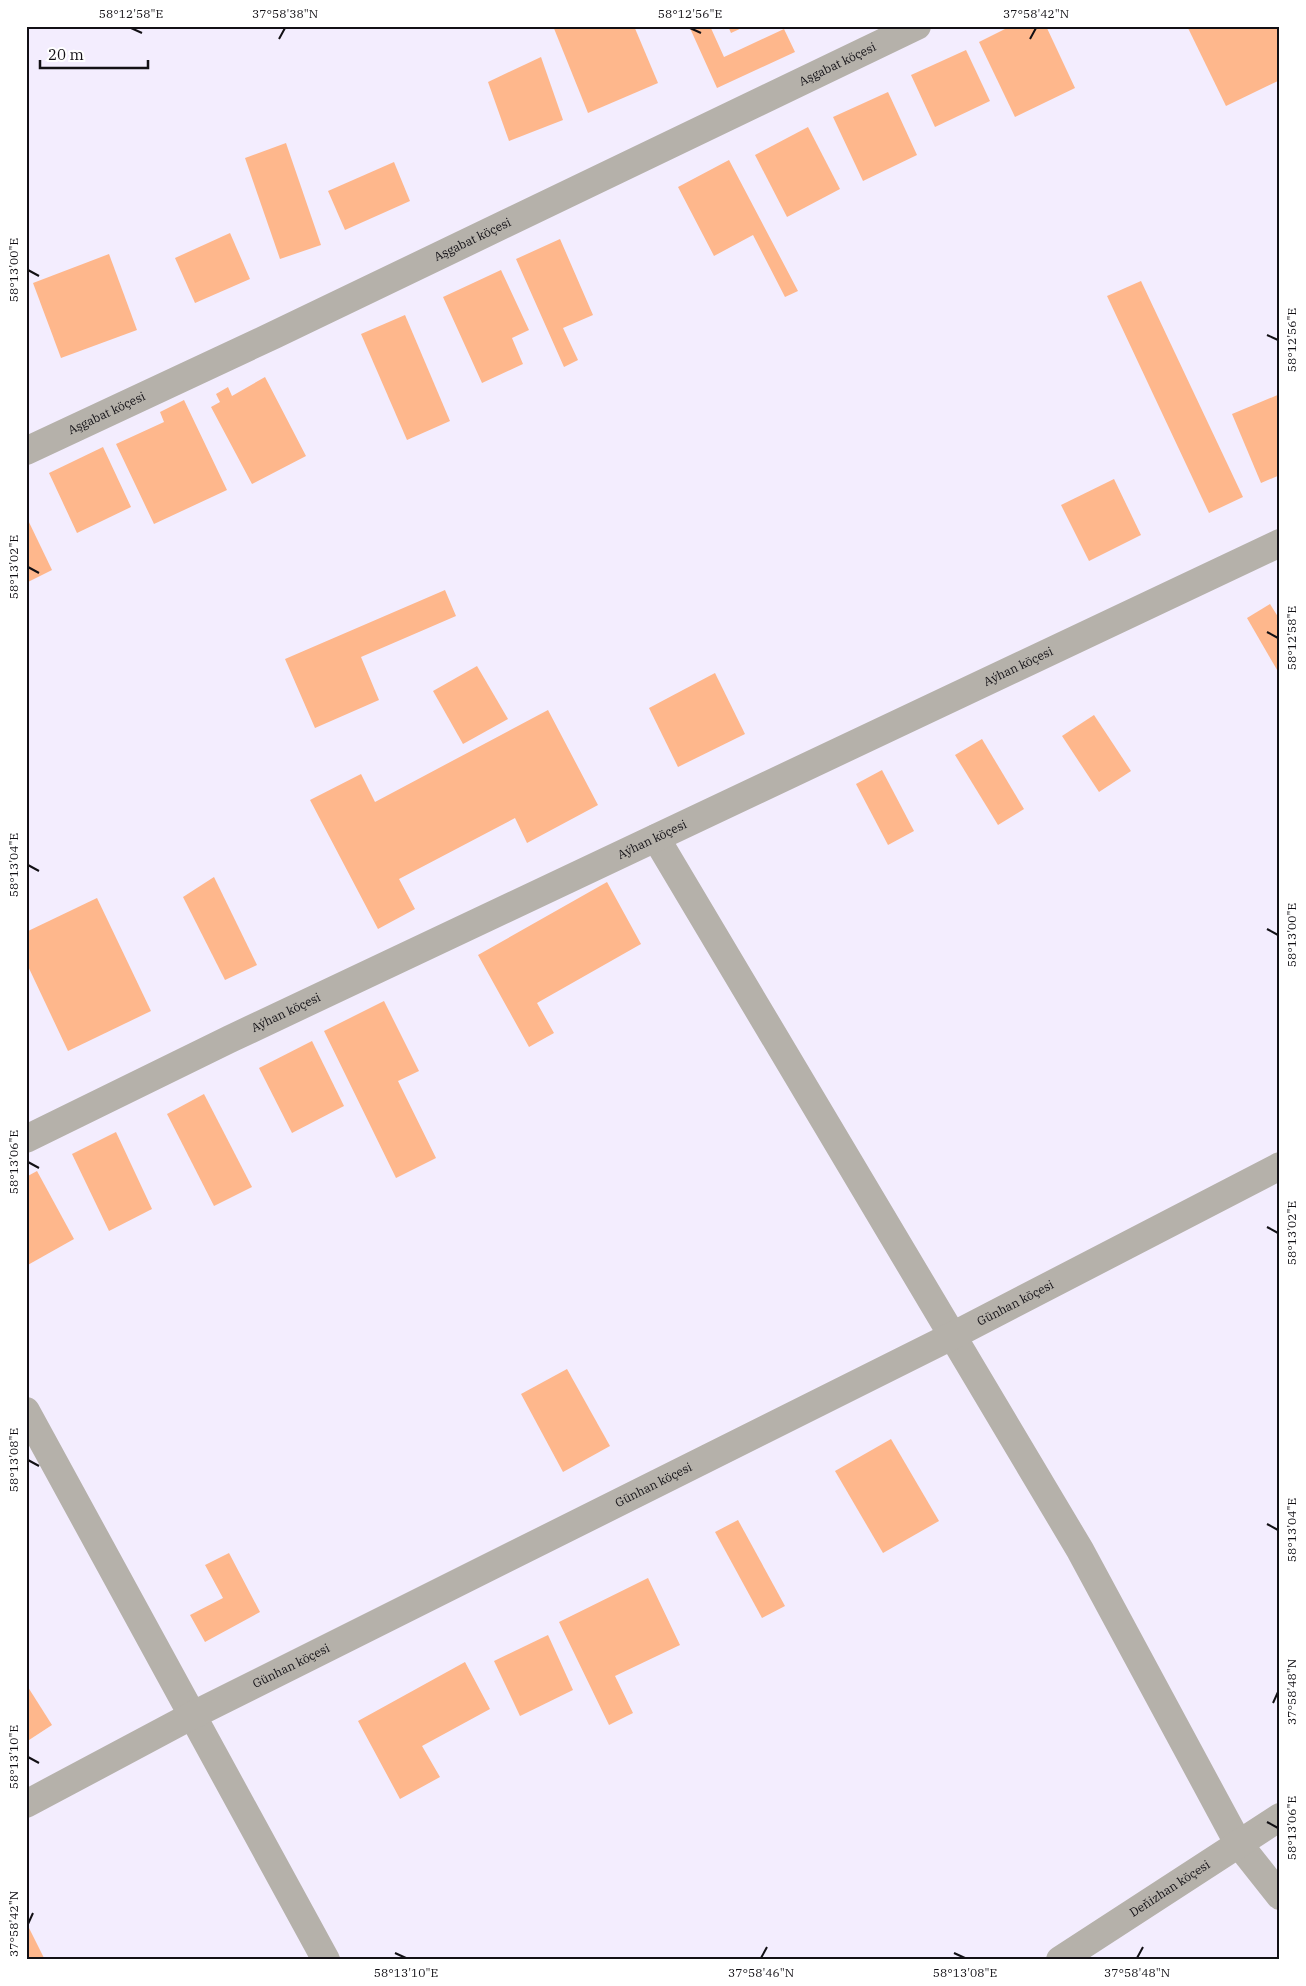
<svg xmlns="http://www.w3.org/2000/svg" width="1306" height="1986" viewBox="0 0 1306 1986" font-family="'IBM Plex Serif',serif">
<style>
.building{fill:#feb78c}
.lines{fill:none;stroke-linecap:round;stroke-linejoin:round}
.minor{stroke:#b5b1aa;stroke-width:28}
.ticks{fill:none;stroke:#121015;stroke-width:2}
.labels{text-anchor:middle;stroke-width:4;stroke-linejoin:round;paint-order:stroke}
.street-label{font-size:12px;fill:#121015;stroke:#fff}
.neatline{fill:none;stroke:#121015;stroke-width:2}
.ticks-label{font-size:12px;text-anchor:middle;fill:#121015}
</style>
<rect width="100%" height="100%" fill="#f3edfe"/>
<g class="building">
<path d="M553 26H634L658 83 588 113Z"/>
<path d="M689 26H710L724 57 784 29 795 52 717 88Z"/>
<path d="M728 26H746L731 33Z"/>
<path d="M1011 26H1046L1075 88 1015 117 979 42Z"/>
<path d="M1187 26H1280V80L1226 106Z"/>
<path d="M966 50 990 101 935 127 911 75Z"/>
<path d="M541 57 563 120 509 141 488 82Z"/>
<path d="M888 92 917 155 863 181 833 117Z"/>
<path d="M808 127 840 189 787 217 755 155Z"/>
<path d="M286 143 321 245 280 259 245 158Z"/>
<path d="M729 160 798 291 785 297 753 235 714 256 678 187Z"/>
<path d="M394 162 410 201 345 230 328 191Z"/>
<path d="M230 233 250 279 195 303 175 258Z"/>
<path d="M560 239 593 315 563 328 578 360 564 367 516 259Z"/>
<path d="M109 254 137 330 61 358 33 283Z"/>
<path d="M501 270 529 330 512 338 523 364 482 383 443 297Z"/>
<path d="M1141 281 1243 497 1209 513 1107 296Z"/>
<path d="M405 315 450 421 407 440 361 334Z"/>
<path d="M265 377 306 456 252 484 211 407 220 402 216 394 228 387 232 396Z"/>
<path d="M1280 394V475L1261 483 1232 414Z"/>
<path d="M184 400 227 490 154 524 116 444 164 422 160 412Z"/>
<path d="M103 447 131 507 77 533 49 473Z"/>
<path d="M1114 479 1141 535 1089 561 1061 505Z"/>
<path d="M26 516 52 570 26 583Z"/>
<path d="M445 590 456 616 361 657 379 700 315 728 285 659Z"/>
<path d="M1270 604 1280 620V675L1247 618Z"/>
<path d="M477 666 508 719 463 744 433 691Z"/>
<path d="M715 673 745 734 678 767 649 708Z"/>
<path d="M548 710 598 805 527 843 515 818 399 879 415 909 378 929 310 800 361 774 375 802Z"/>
<path d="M1094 715 1131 771 1099 792 1062 736Z"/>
<path d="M982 739 1024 809 998 825 955 755Z"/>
<path d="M882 770 914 831 888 845 856 784Z"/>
<path d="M214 877 257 965 225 980 183 897Z"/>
<path d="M607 882 641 944 537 1003 554 1033 529 1047 478 955Z"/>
<path d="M97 898 151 1011 68 1051 26 962V932Z"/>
<path d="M384 1001 419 1071 398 1081 436 1158 396 1178 324 1031Z"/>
<path d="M312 1041 344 1106 292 1133 259 1068Z"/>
<path d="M204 1094 252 1187 214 1206 167 1114Z"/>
<path d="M116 1132 152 1209 109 1231 72 1154Z"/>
<path d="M37 1171 74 1239 26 1266V1177Z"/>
<path d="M567 1369 610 1446 563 1472 521 1394Z"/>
<path d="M891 1439 939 1521 883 1553 835 1471Z"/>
<path d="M738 1520 785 1606 762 1618 715 1532Z"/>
<path d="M229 1553 260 1612 205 1642 190 1615 223 1598 205 1565Z"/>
<path d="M648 1578 680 1645 615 1676 633 1713 609 1725 559 1622Z"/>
<path d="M548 1635 573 1690 520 1716 494 1661Z"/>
<path d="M465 1662 490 1709 422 1746 440 1777 400 1799 358 1721Z"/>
<path d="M26 1684 52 1725 26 1742Z"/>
<path d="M26 1922 45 1960H26Z"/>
</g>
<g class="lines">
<g class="minor">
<path id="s1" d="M26 451 274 335 917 26"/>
<path d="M656 838 1080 1550 1238 1843 1280 1896"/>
<path id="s2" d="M26 1139 230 1039 1280 543"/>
<path d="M26 1411 326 1960"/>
<path id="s3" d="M26 1804 193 1715 952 1336 1280 1166"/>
<path id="s4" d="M1060 1960 1280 1817"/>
</g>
</g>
<path class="ticks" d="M131 28 142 33M690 28 701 33M279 39 285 28M1030 39 1036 28M28 270 39 276M1267 335 1278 340M28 567 39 573M1267 632 1278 638M28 865 39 871M1267 929 1278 935M28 1162 39 1168M1267 1227 1278 1233M28 1460 39 1466M1267 1524 1278 1530M1273 1703 1278 1692M28 1757 39 1763M1267 1822 1278 1828M28 1924 33 1913M395 1953 406 1958M954 1953 965 1958M761 1958 767 1947M1137 1958 1143 1947"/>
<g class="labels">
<g class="street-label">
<text dy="4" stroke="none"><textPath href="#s1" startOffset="899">Aşgabat köçesi</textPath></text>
<text dy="4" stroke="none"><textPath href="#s1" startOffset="494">Aşgabat köçesi</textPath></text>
<text dy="4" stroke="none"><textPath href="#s1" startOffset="89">Aşgabat köçesi</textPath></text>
<text dy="4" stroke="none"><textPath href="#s2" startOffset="1099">Aýhan köçesi</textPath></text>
<text dy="4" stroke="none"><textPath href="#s2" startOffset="694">Aýhan köçesi</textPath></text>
<text dy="4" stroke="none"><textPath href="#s2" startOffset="289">Aýhan köçesi</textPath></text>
<text dy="4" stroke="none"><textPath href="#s3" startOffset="1109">Günhan köçesi</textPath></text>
<text dy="4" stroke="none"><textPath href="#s3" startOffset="704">Günhan köçesi</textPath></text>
<text dy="4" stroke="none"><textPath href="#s3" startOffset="299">Günhan köçesi</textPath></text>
<text dy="4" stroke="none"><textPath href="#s4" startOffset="131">Deňizhan köçesi</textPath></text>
</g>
</g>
<rect width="1306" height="1986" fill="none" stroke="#ffffff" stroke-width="55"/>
<path d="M40 60v8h108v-8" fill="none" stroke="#121015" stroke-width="2.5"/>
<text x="48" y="60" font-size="15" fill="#121015" stroke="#ffffff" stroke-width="4" paint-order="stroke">20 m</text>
<rect x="28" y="28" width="1250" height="1930" class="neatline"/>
<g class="ticks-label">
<text x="131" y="18">58°12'58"E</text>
<text x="285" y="18">37°58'38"N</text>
<text x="690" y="18">58°12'56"E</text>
<text x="1036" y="18">37°58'42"N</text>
<text transform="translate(14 270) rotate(-90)" y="4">58°13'00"E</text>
<text transform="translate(1292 340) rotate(-90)" y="4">58°12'56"E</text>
<text transform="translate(14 567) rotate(-90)" y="4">58°13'02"E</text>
<text transform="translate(1292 638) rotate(-90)" y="4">58°12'58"E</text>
<text transform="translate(14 865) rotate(-90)" y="4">58°13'04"E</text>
<text transform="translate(1292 935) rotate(-90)" y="4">58°13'00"E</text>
<text transform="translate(14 1162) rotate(-90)" y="4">58°13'06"E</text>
<text transform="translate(1292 1233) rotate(-90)" y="4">58°13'02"E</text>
<text transform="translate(14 1460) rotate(-90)" y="4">58°13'08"E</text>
<text transform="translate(1292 1530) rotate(-90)" y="4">58°13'04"E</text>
<text transform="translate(1292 1692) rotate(-90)" y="4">37°58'48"N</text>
<text transform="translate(14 1757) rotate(-90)" y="4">58°13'10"E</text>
<text transform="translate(1292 1828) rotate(-90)" y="4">58°13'06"E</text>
<text transform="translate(14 1924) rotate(-90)" y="4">37°58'42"N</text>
<text x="406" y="1977">58°13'10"E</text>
<text x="761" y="1977">37°58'46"N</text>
<text x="965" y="1977">58°13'08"E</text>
<text x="1137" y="1977">37°58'48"N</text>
</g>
</svg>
